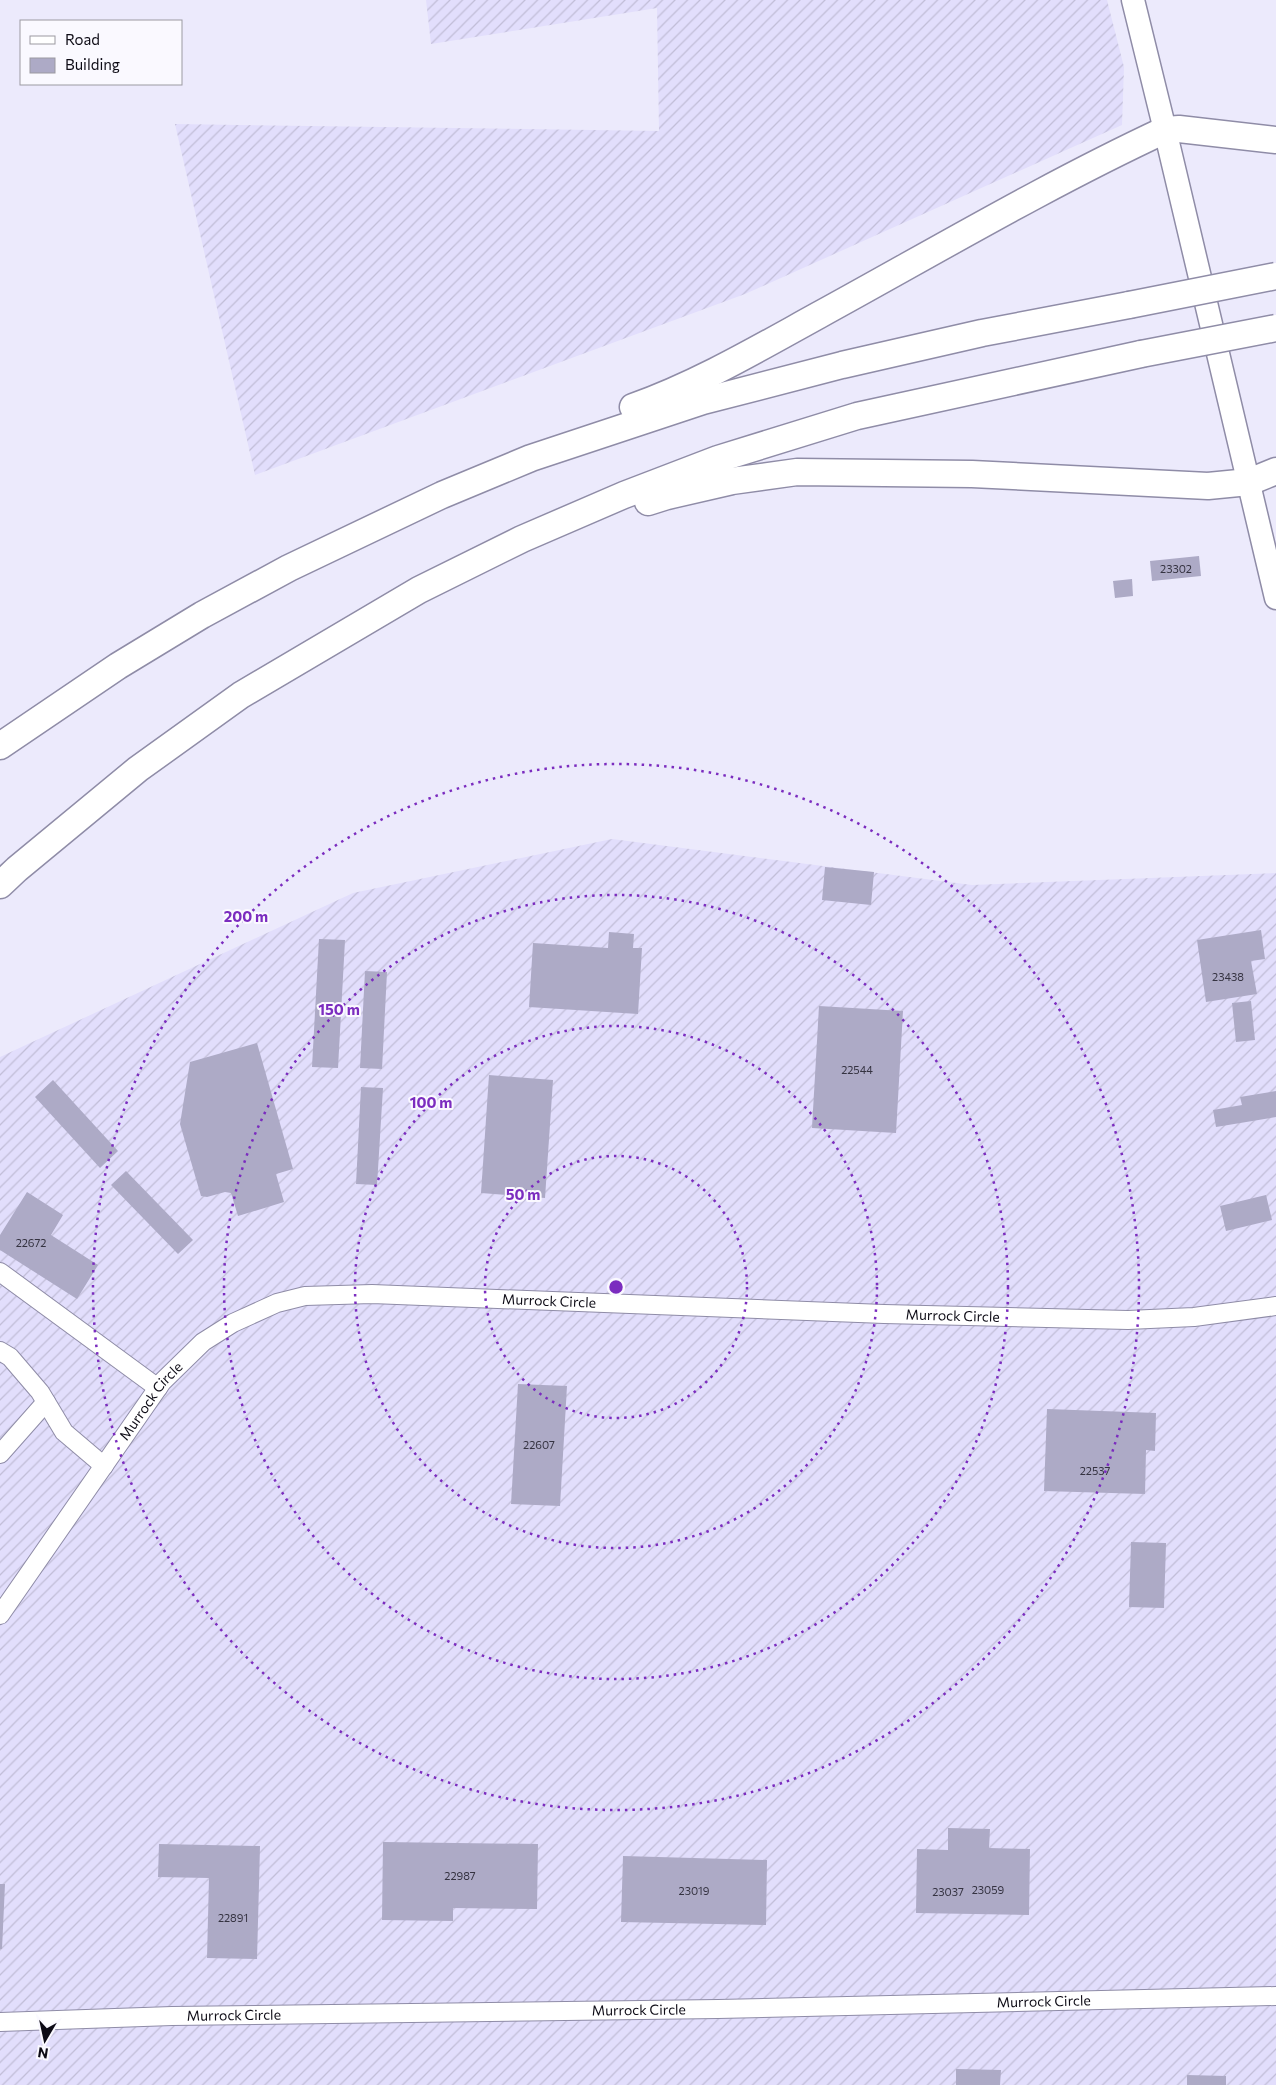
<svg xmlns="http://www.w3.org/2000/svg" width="1276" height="2085" viewBox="0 0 1276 2085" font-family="Commissioner,sans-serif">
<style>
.industrial{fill:url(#industrial-furrows)}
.building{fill:#adaac6}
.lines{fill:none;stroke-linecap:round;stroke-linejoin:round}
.minor-casing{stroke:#8f8ca7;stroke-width:20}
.major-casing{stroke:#8f8ca7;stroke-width:25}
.highway-casing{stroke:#8f8ca7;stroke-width:29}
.minor{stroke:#fff;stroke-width:18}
.major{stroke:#fff;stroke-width:22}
.highway{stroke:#fff;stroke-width:26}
.highway-bridge-casing{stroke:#8f8ca7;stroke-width:29;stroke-linecap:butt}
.highway-bridge{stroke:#fff;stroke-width:26}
.ring{fill:none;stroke:#7b2cbf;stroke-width:2.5;stroke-dasharray:2.5 5}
.labels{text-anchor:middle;stroke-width:4;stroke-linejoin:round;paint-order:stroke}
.number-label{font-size:11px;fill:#353341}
.street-label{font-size:14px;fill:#0d0b15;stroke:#faf9ff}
.centre{fill:#7b2cbf;stroke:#faf9ff;stroke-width:2.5}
.ring-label{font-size:15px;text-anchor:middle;font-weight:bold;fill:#7b2cbf;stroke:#faf9ff;stroke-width:4;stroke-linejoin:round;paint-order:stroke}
</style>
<defs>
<pattern id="industrial-furrows" width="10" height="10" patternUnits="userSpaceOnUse" patternTransform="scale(1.25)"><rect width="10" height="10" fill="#e2defc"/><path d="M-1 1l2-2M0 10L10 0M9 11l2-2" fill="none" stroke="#c1bdd7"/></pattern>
</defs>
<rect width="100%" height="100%" fill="#eceafc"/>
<g class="industrial">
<path d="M426 0H1107L1124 67 1122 125 745 294 255 475 175 124 659 131 657 8 431 44Z"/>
<path d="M612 839 972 885 1276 873V2085H0V1057L353 893Z"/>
</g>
<g class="building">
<path d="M1199 556 1201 576 1152 581 1150 561Z"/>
<path d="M1132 579 1133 596 1115 598 1113 581Z"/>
<path d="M825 867 874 872 871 905 822 900Z"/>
<path d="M1261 930 1265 959 1251 961 1257 994 1206 1002 1197 940Z"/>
<path d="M609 932 634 934 633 948H642L638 1014 529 1007 533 943 608 948Z"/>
<path d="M319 939 345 940 338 1068 312 1067Z"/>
<path d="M365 971 387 972 382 1069 360 1068Z"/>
<path d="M1251 1001 1255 1040 1236 1042 1232 1003Z"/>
<path d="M819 1006 903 1011 896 1133 812 1128Z"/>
<path d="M257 1043 293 1169 276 1174 284 1202 238 1216 231 1193 225 1192 207 1197 201 1196 180 1124 190 1062Z"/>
<path d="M489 1075 553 1080 545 1198 481 1193Z"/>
<path d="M53 1080 118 1151 100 1168 35 1097Z"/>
<path d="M361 1087 383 1088 377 1185 356 1184Z"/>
<path d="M1276 1091V1117L1216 1127 1213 1110 1242 1105 1240 1097Z"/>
<path d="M126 1171 193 1240 178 1254 111 1185Z"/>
<path d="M27 1192 63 1215 51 1235 98 1265 77 1299 0 1250V1235Z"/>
<path d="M1266 1195 1272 1220 1226 1231 1220 1206Z"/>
<path d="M518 1384 567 1386 560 1506 511 1504Z"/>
<path d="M1047 1409 1156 1413 1155 1451 1146 1450 1145 1494 1044 1491Z"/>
<path d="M1131 1542 1166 1543 1164 1608 1129 1607Z"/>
<path d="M948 1828 990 1829 989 1848 1030 1849 1029 1915 916 1913 917 1849 948 1850Z"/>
<path d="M383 1842 538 1844 537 1909 453 1908V1921L382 1920Z"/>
<path d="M159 1844 260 1846 257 1959 207 1958 209 1878 158 1877Z"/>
<path d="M623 1856 767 1860 766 1925 621 1922Z"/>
<path d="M0 1884H5L2 1949H0Z"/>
<path d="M956 2069 1001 2070 1000 2085H956Z"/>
<path d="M1187 2075 1226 2076V2085H1187Z"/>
</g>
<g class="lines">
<defs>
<g id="minor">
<path d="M0 1272 158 1388"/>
<path d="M0 1351 10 1357 40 1392 64 1432 104 1466"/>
<path d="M0 1454 46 1402"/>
<path id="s1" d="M0 1615 162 1382 203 1342 233 1323 277 1303 305 1296 372 1294 884 1314 1128 1320 1194 1317 1276 1306"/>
<path id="s2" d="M0 2022 172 2016 718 2009 1276 1996"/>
</g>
<path id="major" d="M1133 0 1165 130 1276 598"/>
<g id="highway">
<path d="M633 407C698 384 759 348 819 315 934 252 1047 185 1165 130L1179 129 1276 140"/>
<path d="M648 502 667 496 732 481 797 472 972 474 1208 486 1249 482 1276 471"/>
<path d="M0 746 118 666 202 615 289 568 442 495 531 458 703 401 842 365 982 333 1129 305"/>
<path d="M0 885 17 869 138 769 241 695 419 590 522 539 624 495 718 459 857 416 1141 354"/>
</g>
</defs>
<use href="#minor" class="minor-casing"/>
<use href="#major" class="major-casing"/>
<use href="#highway" class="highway-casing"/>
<use href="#minor" class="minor"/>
<use href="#major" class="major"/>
<use href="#highway" class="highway"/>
<defs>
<g id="highway-bridge">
<path d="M1129 305 1276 276"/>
<path d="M1141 354 1276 328"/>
</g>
</defs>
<use href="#highway-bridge" class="highway-bridge-casing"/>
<use href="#highway-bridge" class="highway-bridge"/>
</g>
<g class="ring">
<circle cx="616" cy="1287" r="131"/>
<circle cx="616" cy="1287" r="261"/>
<circle cx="616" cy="1287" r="392"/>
<circle cx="616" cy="1287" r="523"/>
</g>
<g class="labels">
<g class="number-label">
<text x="1176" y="573">23302</text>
<text x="1228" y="981">23438</text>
<text x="857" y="1074">22544</text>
<text x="31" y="1247">22672</text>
<text x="539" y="1449">22607</text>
<text x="1095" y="1475">22537</text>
<text x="460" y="1880">22987</text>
<text x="988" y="1894">23059</text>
<text x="694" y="1895">23019</text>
<text x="948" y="1896">23037</text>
<text x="233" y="1922">22891</text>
</g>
<g class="street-label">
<text dy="5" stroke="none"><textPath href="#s1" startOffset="698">Murrock Circle</textPath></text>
<text dy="5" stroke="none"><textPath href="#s1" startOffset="1102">Murrock Circle</textPath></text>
<text dy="5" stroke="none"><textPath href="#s1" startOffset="262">Murrock Circle</textPath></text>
<text dy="5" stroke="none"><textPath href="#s2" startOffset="1044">Murrock Circle</textPath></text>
<text dy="5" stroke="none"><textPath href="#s2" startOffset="639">Murrock Circle</textPath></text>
<text dy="5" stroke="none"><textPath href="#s2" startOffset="234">Murrock Circle</textPath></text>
</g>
</g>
<circle cx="616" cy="1287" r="8" class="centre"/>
<g class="ring-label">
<text x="246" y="922">200 m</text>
<text x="339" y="1015">150 m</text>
<text x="431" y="1108">100 m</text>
<text x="523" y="1200">50 m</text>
</g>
<rect x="20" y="20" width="162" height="65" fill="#faf9ff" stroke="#9b9aa1"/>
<rect x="30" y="36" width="25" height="8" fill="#ffffff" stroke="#9b9aa1"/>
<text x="65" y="45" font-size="15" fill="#0d0b15">Road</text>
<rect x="30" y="58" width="25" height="15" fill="#adaac6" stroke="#9b9aa1"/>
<text x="65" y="70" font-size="15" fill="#0d0b15">Building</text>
<g transform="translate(45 2040) rotate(189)" stroke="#faf9ff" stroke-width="4" paint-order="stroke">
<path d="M0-4L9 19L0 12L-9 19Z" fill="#0d0b15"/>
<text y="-8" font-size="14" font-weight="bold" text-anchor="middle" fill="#0d0b15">N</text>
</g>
</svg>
